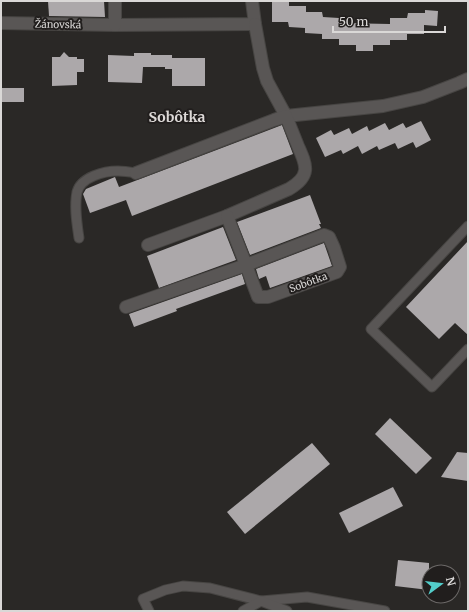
<svg xmlns="http://www.w3.org/2000/svg" width="469" height="612" viewBox="0 0 469 612" font-family="Merriweather,serif">
<style>
.building{fill:#aca8aa}
.lines{fill:none;stroke-linecap:round;stroke-linejoin:round}
.lane-casing{stroke:#474543;stroke-width:11}
.street-casing{stroke:#474543;stroke-width:14}
.lane{stroke:#595655;stroke-width:9}
.street{stroke:#595655;stroke-width:12}
.labels{text-anchor:middle;stroke-width:4;stroke-linejoin:round;paint-order:stroke}
.street-label{font-size:10px;fill:#dad8d7;stroke:#211e1d}
.district-label{font-size:14px;font-weight:bold;fill:#ddd9d7;stroke:#211e1d}
</style>
<rect width="100%" height="100%" fill="#2a2826"/>
<g class="building">
<path d="M48 1H104L105 17 49 16Z"/>
<path d="M272 1H289V6H306V12H322L323 17 339 18 340 23 390 24V18H407L408 13H425V10L438 11 437 26 424 25V34H407V40H390V45H373V51H356V45H339V39H322V34L305 33V28L289 27 288 22H272Z"/>
<path d="M64 52 69 57H77V59H84V72H77V85L52 86V57H60Z"/>
<path d="M134 53H151V55H172V58H205V86H172V69H165V67H143L142 83 108 82V55L134 56Z"/>
<rect x="1" y="88" width="23" height="14"/>
<path d="M421 121 431 140 416 148 413 142 398 149 395 143 379 150 377 146 362 154 358 146 343 154 341 150 325 157 316 138 331 130 334 135 349 128 352 134 367 126 369 131 385 123 389 130 403 123 406 128Z"/>
<path d="M282 125 293 154 132 216 126 200 90 213 83 194 86 189 115 177 119 187Z"/>
<path d="M310 195 321 224H319L321 228 250 255 237 222Z"/>
<path d="M223 227 236 260 159 288 147 256Z"/>
<path d="M468 241V335L455 323 439 339 406 307Z"/>
<path d="M324 243 332 266 270 288 266 276 259 279 256 269Z"/>
<path d="M242 274 245 284 176 309 177 311 134 327 129 314Z"/>
<path d="M390 418 432 458 416 474 375 434Z"/>
<path d="M312 443 330 464 245 534 227 512Z"/>
<path d="M457 452 468 453V481L441 477Z"/>
<path d="M393 487 403 506 349 533 339 513Z"/>
<path d="M398 560 429 563V590L395 586Z"/>
</g>
<g class="lines">
<defs>
<g id="lane">
<path d="M468 226 371 329 432 387 468 349"/>
<path d="M79 238C77 224 74 207 77 192 81 177 104 171 118 171 124 171 130 172 136 173"/>
<path d="M149 611 143 599 165 590 183 586 210 588 261 601 307 597 385 611"/>
<path d="M243 611 261 601 287 611"/>
</g>
<g id="street">
<path d="M1 23 115 25 255 24 252 1"/>
<path d="M255 24 263 68 267 81 286 116 383 106 423 97 459 83 468 79"/>
<path d="M115 25V1"/>
<path d="M136 173 274 120 286 116C290 126 294 136 298 146 307 166 311 176 289 189L227 216 148 245"/>
<path d="M126 307 246 265 258 297H268L337 272 340 267 334 248 329 237 324 235 246 265 227 216"/>
</g>
</defs>
<use href="#lane" class="lane-casing"/>
<use href="#street" class="street-casing"/>
<use href="#lane" class="lane"/>
<use href="#street" class="street"/>
</g>
<g class="labels">
<g class="street-label">
<text transform="translate(58 24) rotate(1)" y="4">Žánovská</text>
<text transform="translate(308 282) rotate(-20)" y="4">Sobôtka</text>
</g>
<g class="district-label">
<text x="177" y="122">Sobôtka</text>
</g>
</g>
<rect width="469" height="612" fill="none" stroke="#dad8d7" stroke-width="4"/>
<g transform="translate(441 584) rotate(75)"><circle r="19" fill="#211e1d" stroke="#6b6867"/>
<path d="M0-3L7 15L0 10L-7 15Z" fill="#53cdca"/>
<text y="-6" font-size="11" font-weight="bold" text-anchor="middle" fill="#dad8d7">N</text>
</g>
<path d="M333 26v6h112v-6" fill="none" stroke="#dad8d7" stroke-width="2"/>
<text x="339" y="26" font-size="12" fill="#dad8d7" stroke="#211e1d" stroke-width="3" paint-order="stroke">50 m</text>
</svg>
